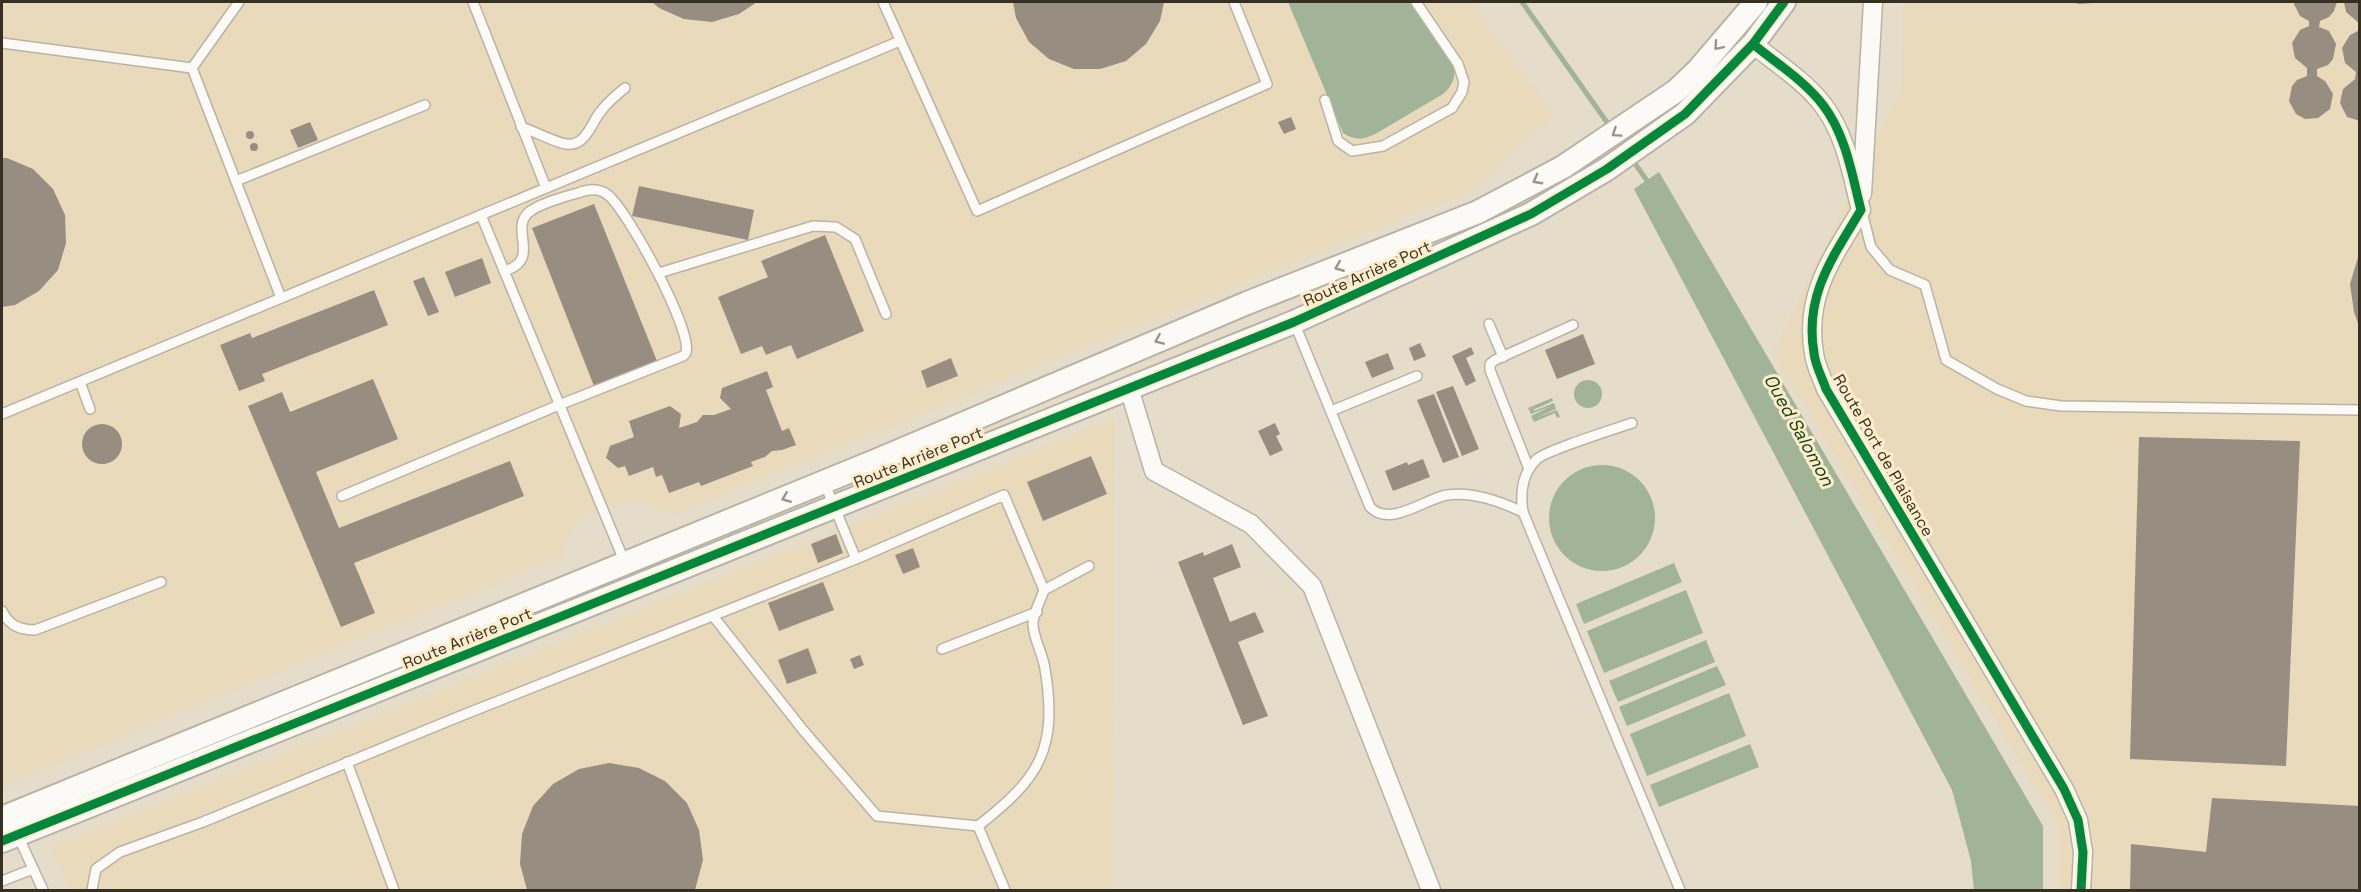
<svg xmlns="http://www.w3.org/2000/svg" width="2361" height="892" viewBox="0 0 2361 892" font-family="'Space Grotesk',sans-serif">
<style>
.built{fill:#e9dabb}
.water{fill:#a1b498}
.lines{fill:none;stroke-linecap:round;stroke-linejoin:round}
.stream{stroke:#a1b498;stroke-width:5}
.building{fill:#988d81}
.service-casing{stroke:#bab2a4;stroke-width:12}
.minor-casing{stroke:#bab2a4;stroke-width:21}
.tertiary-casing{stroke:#bab2a4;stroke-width:26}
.service{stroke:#fbfaf7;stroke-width:9}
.minor{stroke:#fbfaf7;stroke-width:18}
.tertiary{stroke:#fbfaf7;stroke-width:22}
.cycleway-casing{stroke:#ffedcb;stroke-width:13}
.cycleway{stroke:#00873e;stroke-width:9}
.oneway{stroke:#98948c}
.labels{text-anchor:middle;stroke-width:6;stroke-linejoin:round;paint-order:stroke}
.street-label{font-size:16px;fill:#362f22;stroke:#ffedcb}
.water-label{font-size:18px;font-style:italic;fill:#123f12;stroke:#ffedcb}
</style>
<rect width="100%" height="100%" fill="#e5dcca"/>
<g class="built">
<path d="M2 2H1470L1553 115 1472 190 674 514 635 500 579 517 560 557 2 785Z"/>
<path d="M1903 2H2359V890H2057L2058 823 1773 353 1902 87Z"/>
<path d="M1114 419 1112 890H70L51 847Z"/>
</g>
<g class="water">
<path d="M1288 2H1411L1455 65C1455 78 1453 85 1443 94L1377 133C1363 140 1356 141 1343 133Z"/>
<path d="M1659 172 2043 826V890H1974L1971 861 1952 790 1634 189Z"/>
<circle cx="1588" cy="394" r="14"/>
<path d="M1552 398 1553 401 1533 410 1534 411 1554 403 1556 409 1535 418 1557 410 1560 417 1557 418 1555 413 1534 422 1531 416 1551 406 1531 414 1528 408Z"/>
<circle cx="1602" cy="518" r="53"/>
<path d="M1674 563 1682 582 1584 624 1576 604Z"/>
<path d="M1686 590 1703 633 1604 673 1587 631Z"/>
<path d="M1706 640 1715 662 1618 702 1609 681Z"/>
<path d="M1717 666 1726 685 1627 726 1619 707Z"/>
<path d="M1729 693 1746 736 1647 776 1630 734Z"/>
<path d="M1750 744 1759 767 1659 807 1650 785Z"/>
</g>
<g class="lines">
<g class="stream">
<path d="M1522 2 1611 128"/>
<path d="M1631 158 1650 185"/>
</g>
</g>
<g class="building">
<path d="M652 2H757L739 14 712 22 684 19 659 8Z"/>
<path d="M1013 2H1164L1160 21 1146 44 1126 61 1100 69H1074L1049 59 1029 42 1016 18Z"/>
<path d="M2071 2H2092L2093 3 2079 4Z"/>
<path d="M2293 2H2337L2334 11 2329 17 2320 21 2319 27 2329 31 2336 44 2333 59 2328 65 2317 69V76L2325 81 2333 94 2330 109 2318 118 2305 119 2296 114 2289 101 2292 86 2297 80 2307 76V68L2295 58 2292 43 2300 30 2309 26V21L2300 16Z"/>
<path d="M2344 2H2360V24L2346 12Z"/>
<path d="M2360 30V121L2347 117 2340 103 2343 89 2355 79 2356 72 2345 63 2342 48 2350 35Z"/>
<path d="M1291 117 1296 129 1284 134 1278 122Z"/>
<path d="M310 122 318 140 298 148 290 130Z"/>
<circle cx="250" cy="135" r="4"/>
<circle cx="254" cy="147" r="4"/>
<path d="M2 158H7L33 169 53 189 65 215 66 243 58 270 39 291 15 305 2 307Z"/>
<path d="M639 186 754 210 748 240 632 216Z"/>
<path d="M594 204 657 361 594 386 532 228Z"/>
<path d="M825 235 864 331 797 359 791 345 766 355 762 346 741 354 718 297 768 277 761 261Z"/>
<path d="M2359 254H2360L2359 326 2354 312 2350 284Z"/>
<path d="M482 258 491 283 455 297 445 272Z"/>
<path d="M424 277 439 312 428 316 413 281Z"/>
<path d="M374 290 388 325 262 374 265 381 239 391 220 345 250 333 252 338Z"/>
<path d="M1583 334 1595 364 1557 379 1545 350Z"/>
<path d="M1420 343 1426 356 1414 361 1409 348Z"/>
<path d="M1471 347 1474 354 1466 358 1476 381 1466 386 1452 356Z"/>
<path d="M1388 353 1394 369 1372 378 1365 362Z"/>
<path d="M951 358 958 376 927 388 921 371Z"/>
<path d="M767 371 773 387 766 390 782 431 789 428 796 445 782 450 772 451 765 457 751 462 753 466 701 486 699 482 669 493 662 475 656 477 653 467 629 476 625 466 618 468 606 458 610 446 634 437 629 421 670 406 681 414 679 428 697 422 703 415H714L731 409 720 398 722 388Z"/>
<path d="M373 379 398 439 316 472 339 528 510 461 524 496 354 563 375 613 341 627 248 406 282 392 290 412Z"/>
<path d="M1453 386 1479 449 1462 456 1436 392Z"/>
<path d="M1434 394 1459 457 1443 463 1417 400Z"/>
<path d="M1275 423 1280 434 1276 436 1283 450 1270 456 1258 431Z"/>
<circle cx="102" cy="444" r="20"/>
<path d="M2139 437 2300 441 2286 766 2130 759Z"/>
<path d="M1091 456 1107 494 1043 521 1027 482Z"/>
<path d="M1423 459 1430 477 1393 491 1385 471 1407 462 1408 465Z"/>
<path d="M836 534 843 553 818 563 811 544Z"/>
<path d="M1232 544 1241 567 1213 578 1230 622 1255 612 1264 632 1238 642 1268 716 1243 725 1178 562 1203 552 1204 556Z"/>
<path d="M913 548 920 567 903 574 895 555Z"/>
<path d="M823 582 834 610 779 631 768 603Z"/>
<path d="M808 648 817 673 787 684 778 660Z"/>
<path d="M860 655 864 665 854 669 850 659Z"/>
<path d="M609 763 639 768 665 781 687 803 699 830 703 860 695 890H527L520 864 522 834 533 806 553 784 579 769Z"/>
<path d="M2212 798 2360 806V890H2130L2131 844 2206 852Z"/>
</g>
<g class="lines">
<defs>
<g id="service">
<path d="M239 2 192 68 281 298"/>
<path d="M473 2 546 188"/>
<path d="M883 2 977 211 1267 84 1234 2"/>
<path d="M2 43 192 68"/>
<path d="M1325 100 1338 141 1352 151 1383 146 1452 108 1462 92 1464 82 1458 64 1416 2"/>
<path d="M521 127C534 131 554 142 566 144 586 147 591 123 601 111 608 102 616 95 625 88"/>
<path d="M236 181 425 105"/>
<path d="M1862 212 1871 247 1890 270 1925 285 1946 360 1997 389 2026 401 2061 406 2360 410"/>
<path d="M481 215 625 563"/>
<path d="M659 273 813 226 836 227 855 239 886 314"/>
<path d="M1294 322 1370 507C1390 528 1424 499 1447 495 1473 491 1501 502 1523 512L1680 890"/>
<path d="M1489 324 1503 357"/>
<path d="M80 382 90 409"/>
<path d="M1331 411 1417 376"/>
<path d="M2 414 900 41"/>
<path d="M1529 469 1490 370V364L1495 360 1573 325"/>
<path d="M824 482 856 559"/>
<path d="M342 496 559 405 683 356 686 353C693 331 628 211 608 195 599 188 588 189 578 193 566 196 535 205 527 214 511 231 541 261 504 271"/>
<path d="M1523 512C1520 493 1522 474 1536 460 1544 451 1615 429 1632 423"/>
<path d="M1044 590 1089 566"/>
<path d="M2 611C9 625 19 630 35 630L161 582"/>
<path d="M942 649 1037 612"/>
<path d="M347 762 394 890"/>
<path d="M978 826 1005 890"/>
<path d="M18 836 43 890"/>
<path d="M2 881 33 869"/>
<path d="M92 890 96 869 120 852 203 822 453 719 856 559 1004 495 1044 590C1041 600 1032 615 1033 625 1034 640 1043 654 1045 669 1058 749 1040 778 978 826L877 816 803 730 713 616"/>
</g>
<g id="minor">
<path d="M1753 44C1776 63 1805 81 1823 105 1846 135 1852 175 1861 210 1833 257 1804 295 1814 353 1815 365 1822 377 1826 389L2064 789 2078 820 2083 852 2081 890"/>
<path d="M1862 194 1873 2"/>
<path d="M1129 388 1154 471 1251 524 1312 586 1431 890"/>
</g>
<g id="tertiary">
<path d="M2 818 880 459 1247 303 1478 212 1563 167 1676 91 1698 70 1756 2"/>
<path d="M2 841 1294 322 1531 214 1607 169 1685 114 1753 44 1784 2"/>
</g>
</defs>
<use href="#service" class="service-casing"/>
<use href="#minor" class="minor-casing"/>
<use href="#tertiary" class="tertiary-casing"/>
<use href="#service" class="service"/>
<use href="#minor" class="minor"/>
<use href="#tertiary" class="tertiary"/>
<defs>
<g id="cycleway">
<path d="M1753 44C1776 63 1805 81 1823 105 1846 135 1852 175 1861 210 1833 257 1804 295 1814 353 1815 365 1822 377 1826 389L2064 789 2078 820 2083 852 2081 890"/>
<path d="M2 841 1294 322 1531 214 1607 169 1685 114 1753 44 1784 2"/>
</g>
</defs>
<use href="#cycleway" class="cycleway-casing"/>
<use href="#cycleway" class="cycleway"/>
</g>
<defs><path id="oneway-chevron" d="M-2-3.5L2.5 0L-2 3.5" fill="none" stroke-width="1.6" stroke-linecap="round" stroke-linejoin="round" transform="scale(1.5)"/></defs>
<g class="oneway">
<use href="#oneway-chevron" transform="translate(1718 46) rotate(131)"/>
<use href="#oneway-chevron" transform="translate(1616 133) rotate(146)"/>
<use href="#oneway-chevron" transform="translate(1537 180) rotate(152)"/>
<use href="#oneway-chevron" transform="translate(1339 267) rotate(158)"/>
<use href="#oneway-chevron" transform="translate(1159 340) rotate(157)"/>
<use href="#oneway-chevron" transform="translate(786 498) rotate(158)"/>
</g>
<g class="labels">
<g class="street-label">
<text transform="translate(1367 273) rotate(-24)" y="6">Route Arrière Port</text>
<text transform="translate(1884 455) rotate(60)" y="6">Route Port de Plaisance</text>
<text transform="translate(918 457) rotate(-22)" y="6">Route Arrière Port</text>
<text transform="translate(467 638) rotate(-22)" y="6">Route Arrière Port</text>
</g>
<g class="water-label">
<text transform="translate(1799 430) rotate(61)" y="6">Oued Salomon</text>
</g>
</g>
<rect width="2361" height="892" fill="none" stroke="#362f22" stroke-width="6"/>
</svg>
